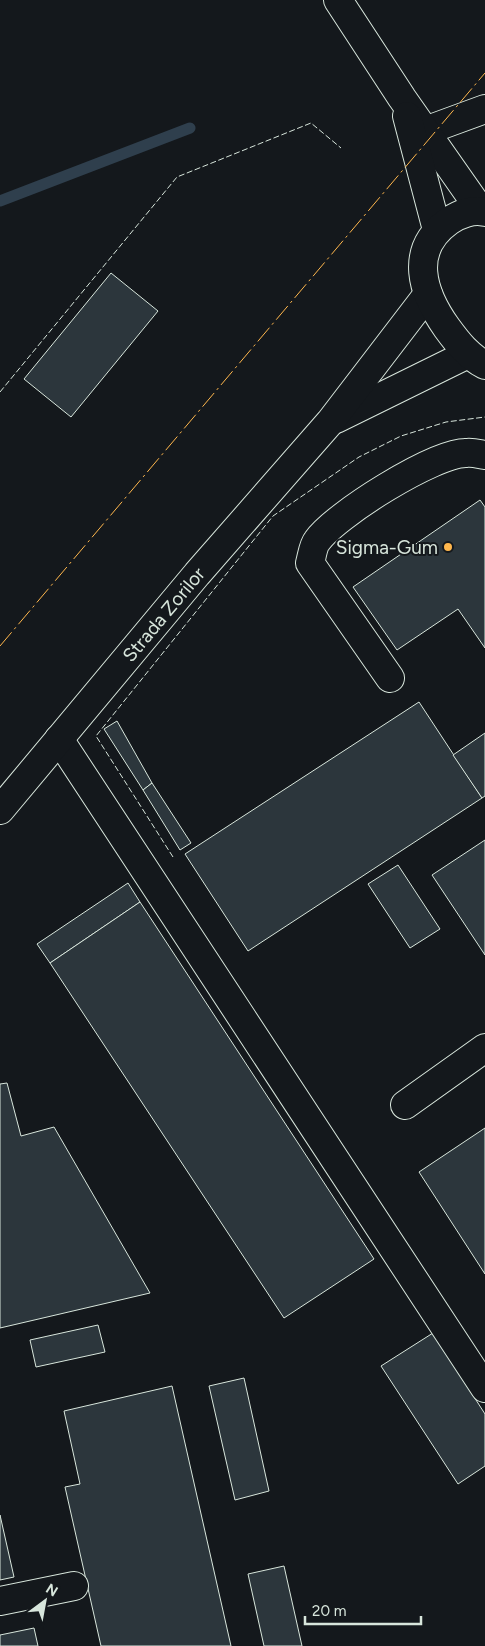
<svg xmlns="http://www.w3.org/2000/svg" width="485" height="1646" viewBox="0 0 485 1646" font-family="Figtree,sans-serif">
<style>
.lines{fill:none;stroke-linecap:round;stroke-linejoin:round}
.stream{stroke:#2f3f4d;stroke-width:11}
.building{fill:#2c363c;stroke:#d8e6dc}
.minor-casing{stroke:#d8e6dc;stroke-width:30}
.major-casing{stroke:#d8e6dc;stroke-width:30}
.minor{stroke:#14181c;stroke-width:28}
.major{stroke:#14181c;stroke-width:28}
.fence{stroke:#d8e6dc;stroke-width:1;stroke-dasharray:6 2.5;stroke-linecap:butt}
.power{stroke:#ffb74d;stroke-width:1;stroke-dasharray:18 4 2.5 4;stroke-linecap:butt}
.poi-dot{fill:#ffb74d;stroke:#14181c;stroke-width:2}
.labels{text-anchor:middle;stroke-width:4;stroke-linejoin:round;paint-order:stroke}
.poi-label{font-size:19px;fill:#d8e6dc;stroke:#14181c;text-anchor:end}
.street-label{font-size:19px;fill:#d8e6dc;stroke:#14181c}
</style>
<rect width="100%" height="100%" fill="#14181c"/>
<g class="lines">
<path class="stream" d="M0 201 190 128"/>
</g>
<g class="building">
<path d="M111 273 158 311 71 417 24 379Z"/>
<path d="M480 500 485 507V648L458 609 397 650 353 587Z"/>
<path d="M419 702 482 798 248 951 185 854Z"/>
<path d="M117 721 152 783 143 790 104 729Z"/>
<path d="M485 733V796L482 798 453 755Z"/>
<path d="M152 783 191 843 180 850 143 790Z"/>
<path d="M485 840V955L432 875Z"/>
<path d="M398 865 440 929 410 948 368 884Z"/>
<path d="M128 883 140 902 50 963 37 944Z"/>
<path d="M140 902 374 1259 284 1318 50 963Z"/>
<path d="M7 1083 21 1136 54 1127 150 1293 0 1328V1084Z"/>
<path d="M485 1128V1274L419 1172Z"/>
<path d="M98 1325 105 1352 36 1367 30 1340Z"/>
<path d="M433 1333 485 1414V1466L458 1484 381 1366Z"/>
<path d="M244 1378 269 1491 235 1500 209 1386Z"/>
<path d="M172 1386 231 1646H101L65 1487 80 1484 64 1411Z"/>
<path d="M0 1515 14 1577 0 1580Z"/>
<path d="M284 1566 302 1646H264L248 1574Z"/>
<path d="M34 1628 38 1646H0V1635Z"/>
</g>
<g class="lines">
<defs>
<g id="minor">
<path d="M425 131 485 109"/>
<path d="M336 419 468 354"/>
<path d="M390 678 310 563C312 556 313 546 317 541 335 515 434 453 466 453 472 452 479 454 485 455"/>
<path d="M59 739 485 1388"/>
<path id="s1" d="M0 810 197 574 330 422 428 294"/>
<path d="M405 1105 485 1048"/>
<path d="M0 1601 74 1586"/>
</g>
<g id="major">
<path d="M338 0 402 98 481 211"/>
<path d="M407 116 437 230"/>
<path d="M485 212C473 209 459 214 449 221 408 250 422 293 447 328 458 343 468 356 485 365"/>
</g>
</defs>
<use href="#minor" class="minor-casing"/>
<use href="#major" class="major-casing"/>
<use href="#minor" class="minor"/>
<use href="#major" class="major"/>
<g class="fence">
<path d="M0 392 177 177 311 123 341 148"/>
<path d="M173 857 96 736 273 516 359 457 401 436 446 422 485 417"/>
</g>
<path class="power" d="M0 646 485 73"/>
</g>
<circle class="poi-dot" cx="448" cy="547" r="5"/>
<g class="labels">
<g class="poi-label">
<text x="438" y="554">Sigma-Gum</text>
</g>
<g class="street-label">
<text dy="7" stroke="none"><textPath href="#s1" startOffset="255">Strada Zorilor</textPath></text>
</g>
</g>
<g transform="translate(45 1601) rotate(32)" stroke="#14181c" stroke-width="4" paint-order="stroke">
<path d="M0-4L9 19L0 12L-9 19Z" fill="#d8e6dc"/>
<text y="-8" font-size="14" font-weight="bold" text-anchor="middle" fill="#d8e6dc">N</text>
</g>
<path d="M305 1616v8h116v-8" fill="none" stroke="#d8e6dc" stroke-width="2.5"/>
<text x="312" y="1616" font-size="15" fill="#d8e6dc" stroke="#14181c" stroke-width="4" paint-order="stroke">20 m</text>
</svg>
